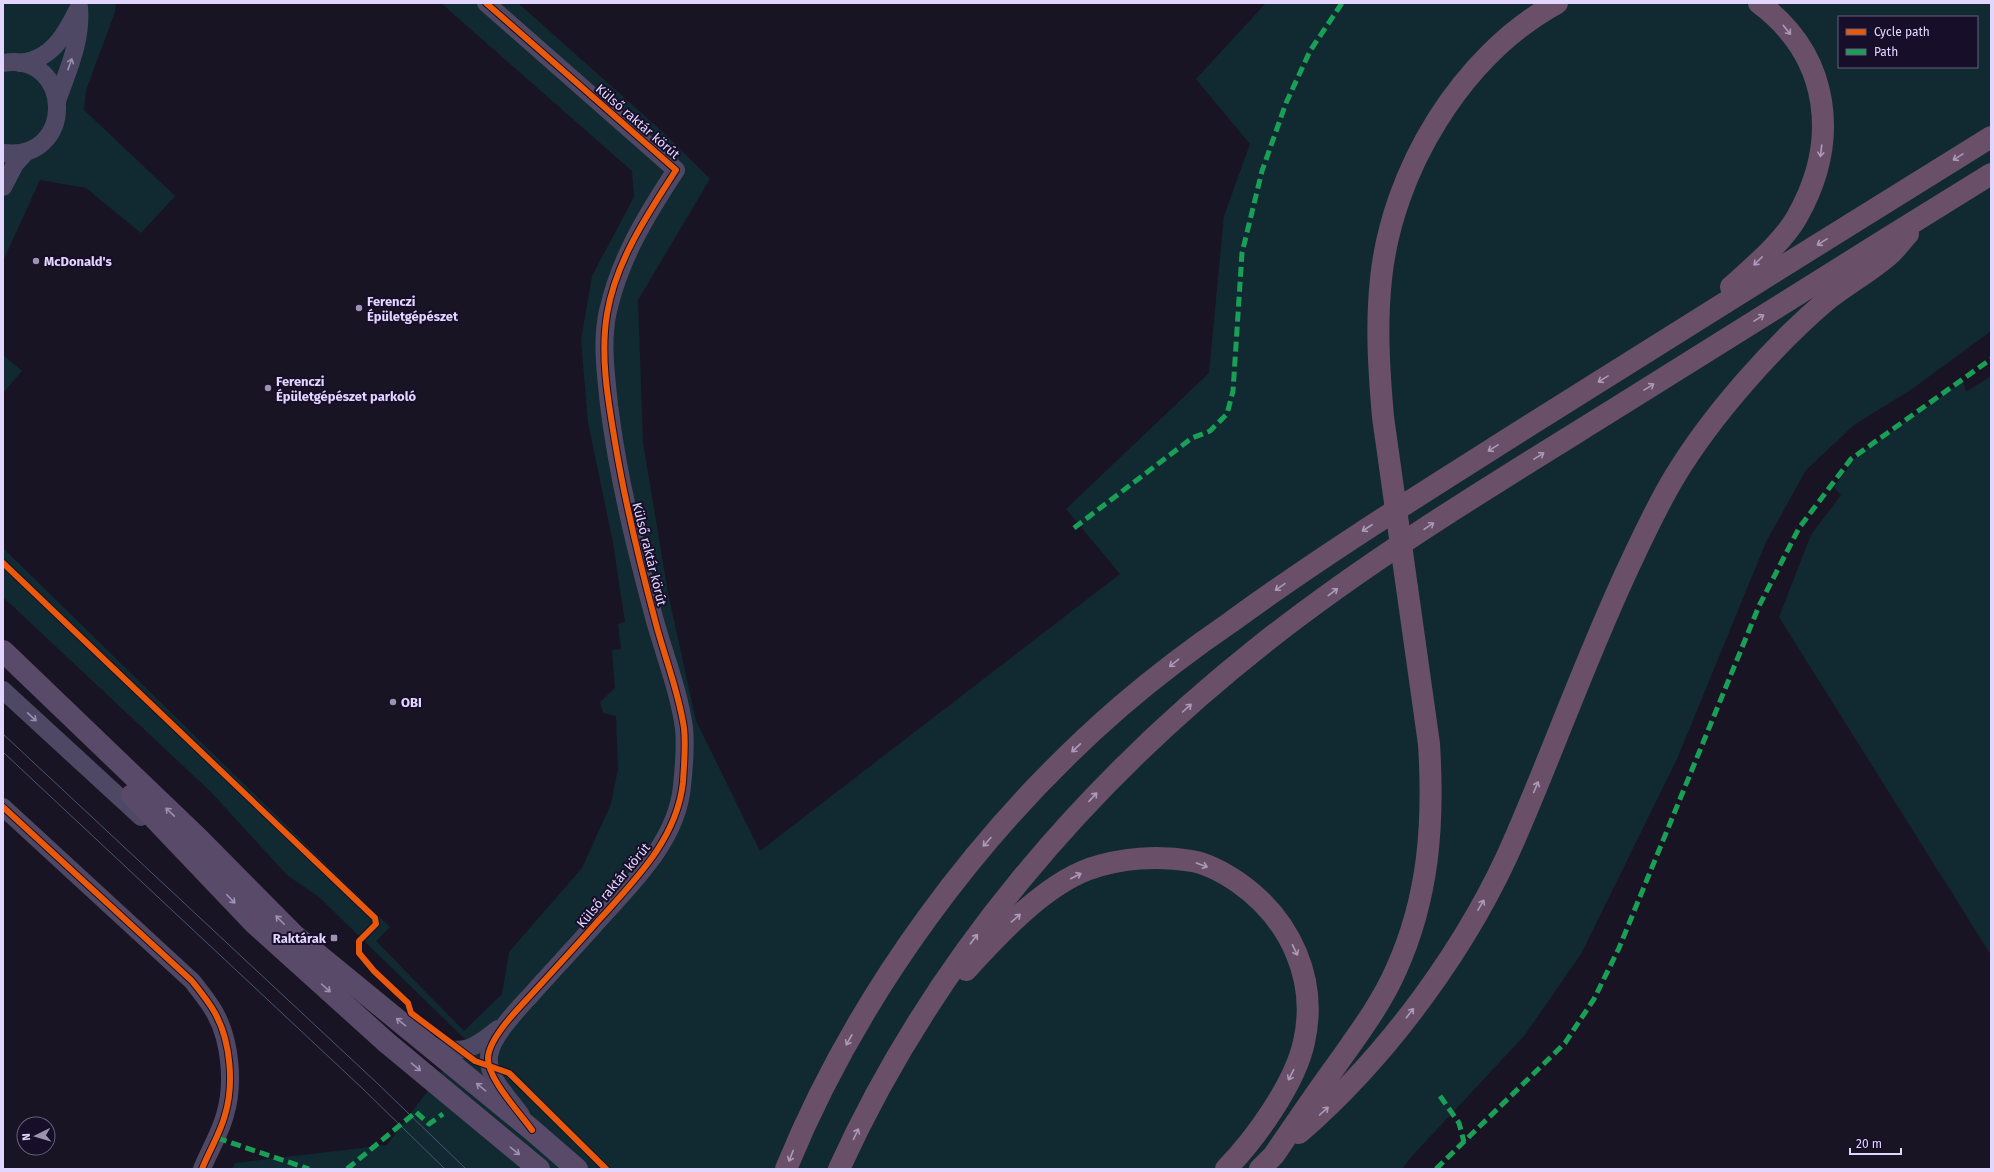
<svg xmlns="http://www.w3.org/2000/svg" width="1994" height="1172" viewBox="0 0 1994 1172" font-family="'Fira Sans',sans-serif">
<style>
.green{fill:#112a31;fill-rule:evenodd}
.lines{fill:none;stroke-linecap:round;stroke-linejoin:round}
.minor{stroke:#4f4864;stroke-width:18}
.major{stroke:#594a69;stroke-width:22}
.highway{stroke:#695068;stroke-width:22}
.tram{stroke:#48556f;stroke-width:1}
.quiet{stroke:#1a9f57;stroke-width:5;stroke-dasharray:10 5;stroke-linecap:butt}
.cycleway-casing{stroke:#170e29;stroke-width:8}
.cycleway{stroke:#e8590c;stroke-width:6}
.oneway{stroke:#ac9abb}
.oneway2{stroke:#988fb2}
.oneway3{stroke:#9e90b4}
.poi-dot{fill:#9c92b2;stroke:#170e29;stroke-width:1.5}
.labels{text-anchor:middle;stroke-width:4;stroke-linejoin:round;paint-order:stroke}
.street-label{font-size:13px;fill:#e2d6ff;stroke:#170e29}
.poi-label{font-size:13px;font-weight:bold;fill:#e2d6ff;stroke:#170e29;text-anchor:start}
</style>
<rect width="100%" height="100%" fill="#191423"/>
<g class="green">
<path d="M3 3H116L115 12 86 90 84 110 175 196 141 233 86 188 40 180 3 261Z"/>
<path d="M441 3H518L665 134 710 179 638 300 643 443 668 593 696 721 760 851 1120 574 1066 509 1209 373 1224 216 1250 144 1196 79 1266 3H1991V331L1912 389 1854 425 1806 470 1766 542 1677 759 1581 954 1524 1036 1413 1155 1402 1169H232L235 1163 387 1145 466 1040 319 897 287 875 211 792 3 597V548L390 927 376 941 464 1031 502 994 509 952 582 868 611 804 618 769 616 716 603 713 600 702 615 688 612 650 621 649 618 624 625 622 613 543 588 422 581 340 592 276 634 197 632 171ZM1839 17H1977V67H1839Z"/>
<path d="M3 355 22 371 3 393Z"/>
<path d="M1991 376V955L1779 617 1811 535 1841 495 1834 487 1858 455 1963 381 1966 392Z"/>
</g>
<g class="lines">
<g class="minor">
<path d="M486 3 676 170C647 214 620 258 608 311 601 341 606 375 609 405 618 478 636 550 655 621 665 656 679 692 684 728 686 747 684 767 682 786 677 841 632 883 597 922 575 947 552 971 530 996 517 1010 491 1037 489 1056 486 1077 510 1099 521 1115"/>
<path d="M3 63C73 51 77 162 3 153"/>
<path d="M21 63C51 59 65 36 77 11"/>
<path d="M57 101C68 70 82 40 79 7"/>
<path d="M3 187 15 164 26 152"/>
<path d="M3 690 141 817"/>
<path d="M3 807 192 981C200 991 209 1002 215 1013 231 1042 234 1085 225 1115 220 1134 209 1151 202 1169"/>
<path d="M431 1046C465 1054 472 1050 498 1029"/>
</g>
<g class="major">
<path d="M3 651 199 839 294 935 532 1130 577 1169"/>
<path d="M132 795 254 923 386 1042 539 1169"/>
</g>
<g class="highway">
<path d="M1731 287C1752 268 1783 242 1797 217 1840 141 1831 57 1759 3"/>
<path d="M966 970C998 935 1043 886 1089 869 1121 858 1158 855 1192 861 1208 864 1226 874 1239 883 1291 920 1318 980 1304 1042 1295 1084 1255 1139 1226 1169"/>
<path d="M1299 1133C1388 1056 1470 944 1516 836 1555 746 1588 653 1630 564 1644 534 1658 504 1675 476 1712 415 1773 346 1827 300 1847 284 1871 271 1890 254 1897 248 1902 240 1908 234"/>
<path d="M786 1169C857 995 979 829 1121 706 1156 676 1193 648 1231 622 1327 552 1429 489 1530 425 1683 329 1837 232 1991 137"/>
<path d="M839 1169C934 960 1086 783 1265 642 1373 557 1492 485 1608 413 1736 333 1863 253 1991 174"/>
<path d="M1260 1169 1274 1155C1295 1124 1316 1093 1338 1063 1359 1033 1381 1004 1396 970 1429 897 1434 824 1429 744L1383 417C1379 371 1376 325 1381 279 1392 171 1461 56 1557 3"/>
</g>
<g class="tram">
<path d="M3 734 377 1083 466 1169"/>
<path d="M3 752 362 1088 445 1169"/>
</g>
<g class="quiet">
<path d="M1074 528 1192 438 1210 431 1227 414 1233 391 1242 253 1262 171 1286 103 1310 51 1342 3"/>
<path d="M1440 1096 1459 1123 1464 1142"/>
<path d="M217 1138 309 1169"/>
<path d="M347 1169 416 1112 429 1124 443 1114"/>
<path d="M1436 1169 1565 1043 1594 999 1619 948 1759 606 1799 528 1851 459 1991 359"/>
</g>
<defs>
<g id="cycleway">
<path d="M486 3 676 170C648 214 616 260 607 314 600 356 608 400 615 442 625 503 640 564 656 624 665 658 679 693 684 728 686 745 684 764 683 782 677 839 635 880 598 921 576 946 553 971 530 996 517 1010 489 1038 488 1058 487 1078 520 1113 532 1130"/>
<path d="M3 563 375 918 376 924 359 941V953L374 971 408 1003 411 1013 475 1061 509 1073 606 1169"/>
<path d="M3 807 192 981C200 991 209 1002 215 1013 231 1042 234 1085 225 1115 220 1134 209 1151 202 1169"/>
</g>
</defs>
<use href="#cycleway" class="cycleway-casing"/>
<use href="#cycleway" class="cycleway"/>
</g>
<defs><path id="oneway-shaft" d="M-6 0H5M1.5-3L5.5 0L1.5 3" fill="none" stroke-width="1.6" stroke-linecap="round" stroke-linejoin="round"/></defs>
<g class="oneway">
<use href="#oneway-shaft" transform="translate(1787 30) rotate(51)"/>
<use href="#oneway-shaft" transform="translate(1821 151) rotate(97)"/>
<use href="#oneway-shaft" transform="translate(1958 157) rotate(148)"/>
<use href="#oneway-shaft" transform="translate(1822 242) rotate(148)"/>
<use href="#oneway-shaft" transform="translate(1758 261) rotate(135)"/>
<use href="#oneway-shaft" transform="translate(1759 318) rotate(-32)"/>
<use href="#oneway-shaft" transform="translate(1603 379) rotate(148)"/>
<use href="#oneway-shaft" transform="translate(1649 387) rotate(-32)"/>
<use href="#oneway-shaft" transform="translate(1493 448) rotate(148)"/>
<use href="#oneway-shaft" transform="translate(1539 456) rotate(-32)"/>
<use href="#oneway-shaft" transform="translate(1429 526) rotate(-34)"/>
<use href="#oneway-shaft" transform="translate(1367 528) rotate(147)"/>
<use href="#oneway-shaft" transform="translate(1280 587) rotate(145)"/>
<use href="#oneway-shaft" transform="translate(1333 592) rotate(-37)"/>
<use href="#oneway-shaft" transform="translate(1174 663) rotate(141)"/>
<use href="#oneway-shaft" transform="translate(1187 708) rotate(-42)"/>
<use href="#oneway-shaft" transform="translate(1076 748) rotate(137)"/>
<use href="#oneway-shaft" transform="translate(1536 787) rotate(-68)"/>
<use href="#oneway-shaft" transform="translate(1093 797) rotate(-47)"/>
<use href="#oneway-shaft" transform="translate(987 842) rotate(132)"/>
<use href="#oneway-shaft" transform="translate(1202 865) rotate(20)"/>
<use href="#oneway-shaft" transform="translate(1076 876) rotate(-27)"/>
<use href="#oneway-shaft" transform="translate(1481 905) rotate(-60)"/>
<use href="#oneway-shaft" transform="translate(1016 918) rotate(-41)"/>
<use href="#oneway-shaft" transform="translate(974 939) rotate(-53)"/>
<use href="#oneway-shaft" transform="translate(1295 950) rotate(64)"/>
<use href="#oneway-shaft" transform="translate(1410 1013) rotate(-52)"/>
<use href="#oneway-shaft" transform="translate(849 1040) rotate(119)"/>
<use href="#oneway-shaft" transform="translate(1291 1075) rotate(117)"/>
<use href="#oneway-shaft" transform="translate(1324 1111) rotate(-42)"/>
<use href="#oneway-shaft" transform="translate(856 1134) rotate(-64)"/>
<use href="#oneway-shaft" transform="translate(791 1156) rotate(112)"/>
</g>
<g class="oneway2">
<use href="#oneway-shaft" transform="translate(70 64) rotate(-70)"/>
<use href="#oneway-shaft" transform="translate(32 717) rotate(43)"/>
</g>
<g class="oneway3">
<use href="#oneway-shaft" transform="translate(170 812) rotate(-136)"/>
<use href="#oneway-shaft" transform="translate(231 899) rotate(46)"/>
<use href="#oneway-shaft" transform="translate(280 920) rotate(-135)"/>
<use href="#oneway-shaft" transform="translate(326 988) rotate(42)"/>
<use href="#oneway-shaft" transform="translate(401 1022) rotate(-141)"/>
<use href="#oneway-shaft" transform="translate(416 1067) rotate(40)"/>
<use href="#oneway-shaft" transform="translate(481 1087) rotate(-141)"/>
<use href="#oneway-shaft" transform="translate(515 1151) rotate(39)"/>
</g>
<g class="poi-dot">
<circle cx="36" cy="261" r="4"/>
<circle cx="359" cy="308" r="4"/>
<circle cx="268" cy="388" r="4"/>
<circle cx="393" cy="702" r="4"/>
<rect x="330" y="934" width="8" height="8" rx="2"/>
</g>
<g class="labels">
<g class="street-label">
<text transform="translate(638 121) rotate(41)" y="5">Külső raktár körút</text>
<text transform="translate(650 554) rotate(76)" y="5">Külső raktár körút</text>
<text transform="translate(613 885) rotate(-50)" y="5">Külső raktár körút</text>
</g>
<g class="poi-label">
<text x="44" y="266">McDonald's</text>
<text x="367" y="306">Ferenczi<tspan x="367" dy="15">Épületgépészet</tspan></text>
<text x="276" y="386">Ferenczi<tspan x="276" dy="15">Épületgépészet parkoló</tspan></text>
<text x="401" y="707">OBI</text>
<text x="326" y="943" text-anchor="end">Raktárak</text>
</g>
</g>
<rect width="1994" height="1172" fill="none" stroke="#e2d6ff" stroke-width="8"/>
<rect x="1838" y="16" width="140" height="52" fill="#170e29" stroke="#685e7f"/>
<rect x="1846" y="29" width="20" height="6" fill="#e8590c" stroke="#685e7f"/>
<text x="1874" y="36" font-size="12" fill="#e2d6ff">Cycle path</text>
<rect x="1846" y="49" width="20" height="6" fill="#1a9f57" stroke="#685e7f"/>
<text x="1874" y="56" font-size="12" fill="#e2d6ff">Path</text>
<g transform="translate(36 1136) rotate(265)"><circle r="19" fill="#170e29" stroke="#685e7f"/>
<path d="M0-3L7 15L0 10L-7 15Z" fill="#9c92b2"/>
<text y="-6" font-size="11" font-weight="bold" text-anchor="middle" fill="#e2d6ff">N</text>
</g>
<path d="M1850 1148v6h51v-6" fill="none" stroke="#e2d6ff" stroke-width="2"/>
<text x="1856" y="1148" font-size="12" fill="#e2d6ff" stroke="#170e29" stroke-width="3" paint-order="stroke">20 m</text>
</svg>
